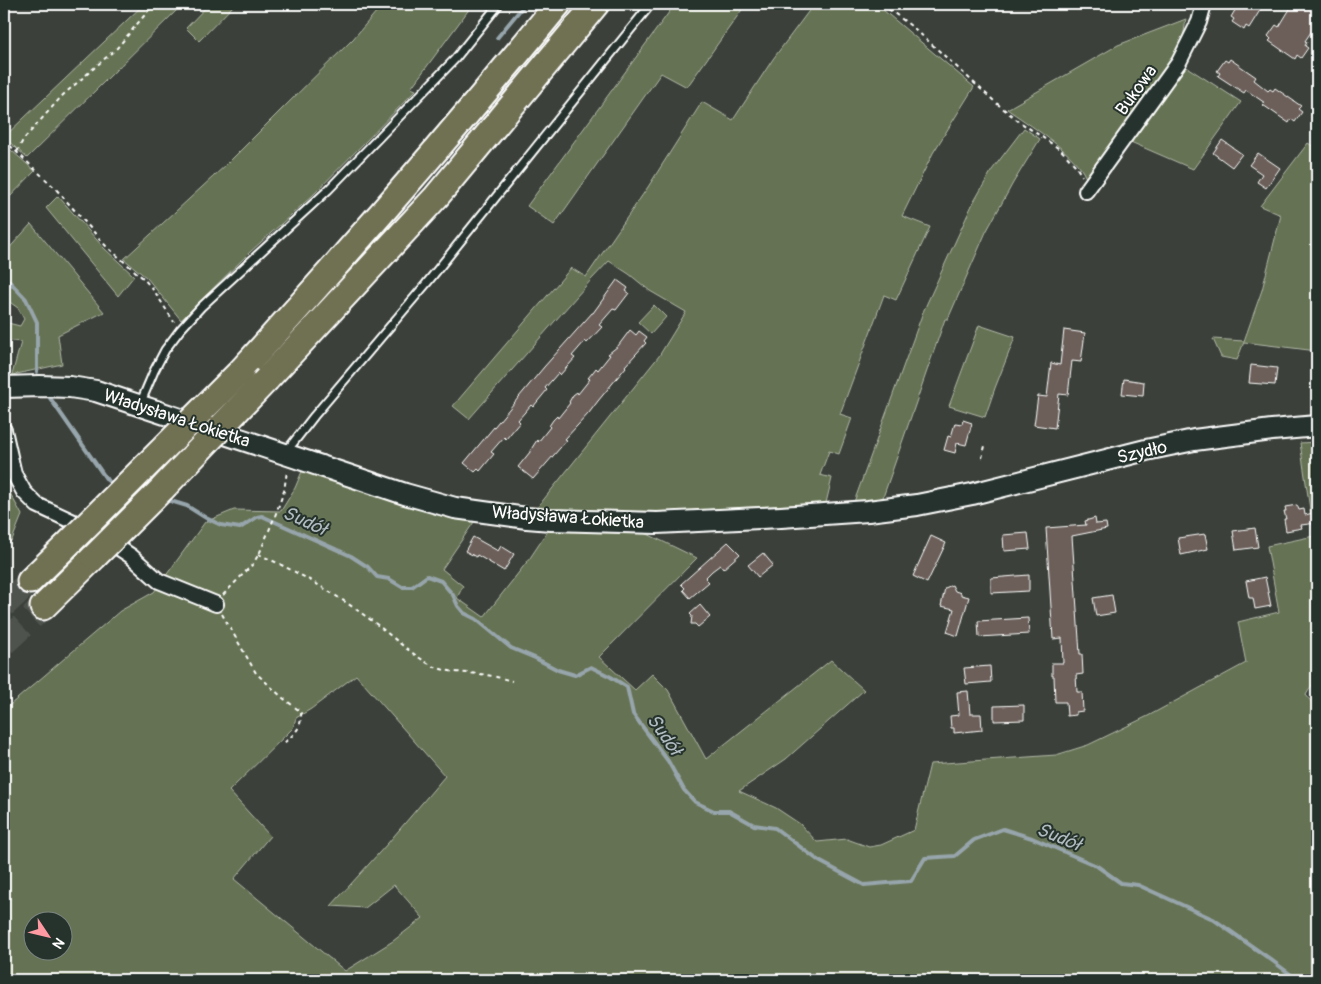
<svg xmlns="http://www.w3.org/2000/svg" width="1321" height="984" viewBox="0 0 1321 984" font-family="Pangolin,sans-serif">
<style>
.green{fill:#657253;stroke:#b2b8a9;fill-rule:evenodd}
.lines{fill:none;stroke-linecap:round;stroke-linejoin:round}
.stream{stroke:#97a5ac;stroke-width:4}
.building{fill:#6c5f5a;stroke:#fff}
.highway-tunnel{stroke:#4f534e;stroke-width:25;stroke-dasharray:25 12;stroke-linecap:butt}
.lane-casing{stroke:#fff;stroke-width:11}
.street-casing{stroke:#fff;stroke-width:18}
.secondary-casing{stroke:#fff;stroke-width:24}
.highway-casing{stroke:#fff;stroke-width:29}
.path{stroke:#fff;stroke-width:2;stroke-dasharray:4 4;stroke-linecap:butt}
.lane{stroke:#26332d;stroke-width:7}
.street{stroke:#26332d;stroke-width:14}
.secondary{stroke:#26332d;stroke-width:20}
.highway{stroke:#706f52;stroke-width:25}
.highway-bridge-casing{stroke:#fff;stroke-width:29;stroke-linecap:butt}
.highway-bridge{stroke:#706f52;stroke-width:25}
.labels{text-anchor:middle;stroke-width:4;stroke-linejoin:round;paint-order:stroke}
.street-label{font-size:18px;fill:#fff;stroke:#26332d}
.water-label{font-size:19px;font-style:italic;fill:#b1bcc1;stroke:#26332d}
</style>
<rect width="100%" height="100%" fill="#3b403a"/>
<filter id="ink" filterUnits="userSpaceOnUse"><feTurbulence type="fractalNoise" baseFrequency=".02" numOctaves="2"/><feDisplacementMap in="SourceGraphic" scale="10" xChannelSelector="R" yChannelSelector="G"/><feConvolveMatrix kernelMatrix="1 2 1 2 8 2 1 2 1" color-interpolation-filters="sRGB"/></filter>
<g filter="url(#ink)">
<g class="green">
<path d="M144 4H183L27 158 4 137Z"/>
<path d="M209 4H235L199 41 186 28Z"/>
<path d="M383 4H473L411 88 416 90 312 196 250 252 181 320 147 278 124 259 227 164 282 109 353 39Z"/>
<path d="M675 4H746L687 87 661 73 554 225 527 206Z"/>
<path d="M814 4H876L974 87 933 153 902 216 930 227 896 300 884 295 840 414 852 418 839 454 829 451 820 475 832 478 826 503 643 513 536 509 659 356 686 312 650 291 629 274 609 261 591 280 469 419 453 406 571 268 586 277 648 187 702 102 733 120 773 59Z"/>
<path d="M1186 19 1182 45 1167 72 1088 182C1086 179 1085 175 1083 172 1070 150 1028 124 1007 109L1118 45Z"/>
<path d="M1182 64 1241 102 1193 169 1126 140Z"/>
<path d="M1024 128 1040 139 1013 183 986 232 948 319H945L881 503 854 502 923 312 972 205 992 170Z"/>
<path d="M1308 143 1317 149V351L1244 342 1237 360 1221 357 1213 339 1244 341 1262 290 1281 215 1260 206Z"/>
<path d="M4 144 35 171 4 203Z"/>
<path d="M58 196 104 248 134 276 118 296 46 208Z"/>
<path d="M31 224 104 312 58 335 62 364 12 375 21 342 4 340V322L20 326 24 319 18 308 4 298V254Z"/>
<path d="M654 305 666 317 651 334 638 322Z"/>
<path d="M979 325 1015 337 995 388 985 417 949 406Z"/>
<path d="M1317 442V677L1306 695 1317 709V980H4V710L120 611 154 592 205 522 234 510 281 511 295 488 303 469 476 519 442 569 463 586 457 598 484 617 530 558 550 528 639 530 697 558 599 657 635 690 652 674 668 690 706 759 831 660 864 690 786 759 739 791 776 808 800 824 817 842 847 839 869 847 881 845 914 830 930 764 1056 755 1088 745 1148 716 1246 663 1238 622 1279 612 1267 546 1314 536 1300 443ZM356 675 445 776 388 843 331 906 365 908 394 885 423 918 393 941 345 971 234 879 270 836 229 791 293 728 296 718 311 709ZM32 922H62V952H32Z"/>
<path d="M4 482 22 515 12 540 4 547Z"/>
</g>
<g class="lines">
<g class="stream">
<path d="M497 38 525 4"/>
<path d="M4 276 26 299 37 322V372"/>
<path d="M50 398 107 480 115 486"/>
<path d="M164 499 187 506 206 518 221 525 240 528 257 517 262 516 351 556 368 567 377 577 389 579 402 587H412L427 576 441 581 453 595 458 606 464 613 476 619 511 648 535 658 558 670 575 675 591 667 611 677 627 687 633 714 668 761 684 790 695 802 714 811H729L754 825 775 828 819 861 864 885 911 881 925 858 955 856 974 840 1003 829 1032 838 1097 866 1121 883 1138 885 1213 919 1270 959 1298 980"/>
</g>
</g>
<g class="building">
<path d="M1244 4H1264L1249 28 1246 26 1244 30 1232 22 1234 19 1231 17 1237 7 1241 9Z"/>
<path d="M1293 4H1309L1317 10V23L1305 41 1307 42 1305 46 1308 48 1301 58 1297 55 1295 59 1279 48 1269 41 1271 39 1268 36 1276 25 1279 27Z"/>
<path d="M1230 59 1256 77 1254 80 1268 91 1270 89 1273 91 1275 88 1301 106 1298 109 1302 112 1295 122 1291 119 1289 123 1263 105 1265 103 1246 90 1244 93 1218 76 1220 73 1217 71 1225 60 1228 62Z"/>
<path d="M1222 140 1242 154 1232 167 1213 153Z"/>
<path d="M1258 153 1280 168 1266 188 1257 182 1262 174 1249 165Z"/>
<path d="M617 280 628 288 626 291 629 293 616 310 613 309 599 325 602 327 587 343 585 341 572 356 575 358 560 375 558 373 545 388 547 390 533 407 531 405 518 420 520 422 506 439 504 437 491 452 494 454 480 471 478 469 475 472 464 463 544 367 592 313H593Z"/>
<path d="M630 330 636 335 639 331 647 337 644 341 646 343 625 366 626 367 598 401 589 413 565 439 567 440 533 479 518 467 530 452V451L537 440 538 442 550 427 549 426 553 420 557 416 558 418 570 403 569 402 573 395 577 392 578 394 590 379 588 378 593 372 596 368 598 370 610 355 608 354 618 346Z"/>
<path d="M1064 330 1085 333 1081 362 1072 361 1068 395 1059 394 1055 428 1034 425 1038 396 1047 397 1051 363 1060 365Z"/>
<path d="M1251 365 1277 368 1275 385 1249 383Z"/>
<path d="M1124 379 1144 382 1143 396 1122 394Z"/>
<path d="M963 420 972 423 966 445 957 443 955 453 944 450 948 436 951 437 955 423 962 424Z"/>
<path d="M1297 505 1299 510 1304 509 1305 515 1317 512V523L1301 525 1302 528 1286 531 1284 519H1286L1284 511H1286L1285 507Z"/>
<path d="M1095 518 1096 524 1106 523 1107 529 1072 536 1080 654H1082L1083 674 1076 675 1077 692H1082L1083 711 1076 712V715L1067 716 1066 702H1055L1054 676H1052V663H1063L1062 638 1053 639 1046 528 1086 525 1085 521Z"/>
<path d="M1255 528 1258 547 1236 550 1233 531Z"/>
<path d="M1028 533 1030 549 1004 551 1003 535Z"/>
<path d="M1205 534 1208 549 1181 555 1178 538Z"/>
<path d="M931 536 946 543 927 583 913 576Z"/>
<path d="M473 537 498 551 501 546 514 554 504 571 477 555 476 557 465 551Z"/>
<path d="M728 542 740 554 723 569 720 565 712 571 705 578 709 582 690 598 683 590 685 588 681 584Z"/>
<path d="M763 553 773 565 758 577 748 565Z"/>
<path d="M1029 575V591L991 593V578Z"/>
<path d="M1265 577 1271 606 1255 609 1253 598H1249L1246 581Z"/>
<path d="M952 585 955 591 961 593V595L969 597 958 636 947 632 954 609 941 606 945 588Z"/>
<path d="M1112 595 1115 613 1096 616 1093 598Z"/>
<path d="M700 605 710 617 698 627 695 624H691L692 616 690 614Z"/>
<path d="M1028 618 1029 634 979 637 978 621Z"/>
<path d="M990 666 991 682 966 684 964 668Z"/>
<path d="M968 691 970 714H981L982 730 954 733V728H951L950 716 959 715 957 692Z"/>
<path d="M1024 705V720L994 721V706Z"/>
</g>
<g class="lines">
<g class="highway-tunnel">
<path d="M4 605 30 581"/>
<path d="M4 643 43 607"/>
</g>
<defs>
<g id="lane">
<path d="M140 404 154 371 165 350 180 330 201 307 328 190 455 59 499 4"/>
<path d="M286 452 314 416 426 284 651 4"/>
</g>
<g id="street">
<path d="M1086 191 1179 62 1199 22 1204 4"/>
<path d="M4 430 14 474 24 492 37 505 93 531 131 556 159 581 216 604"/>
</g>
<path id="secondary" d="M4 387 40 386 70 387 96 391 405 494 455 508 527 518 551 520 657 523 781 517 868 511 917 505 972 494 1146 450 1194 440 1272 430 1317 426"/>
<g id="highway">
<path d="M241 371C350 251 456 129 558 4"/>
<path d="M267 379 436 197 596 4"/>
<path d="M30 581 64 548"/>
<path d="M43 607 94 557"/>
</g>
</defs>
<use href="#lane" class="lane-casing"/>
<use href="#street" class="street-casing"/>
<use href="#secondary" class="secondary-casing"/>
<use href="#highway" class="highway-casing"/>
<g class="path">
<path d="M882 4 915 29 994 101 1017 120 1061 150 1075 165 1082 176"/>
<path d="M4 140 55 188 106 246 143 278 155 292 174 322"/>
<path d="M17 152 23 140 63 95 117 48 154 4"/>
<path d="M982 458 985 446"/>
<path d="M4 494 7 487"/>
<path d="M258 554C296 571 331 591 364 615 387 631 406 651 431 665 446 673 462 672 479 674 490 675 501 678 512 681"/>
<path d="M223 595 253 564 260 552 275 516 284 491 287 471"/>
<path d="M222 614 256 673 283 698 301 712C302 729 295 733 283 744"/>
</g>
<use href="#lane" class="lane"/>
<use href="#street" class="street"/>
<use href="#secondary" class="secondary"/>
<use href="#highway" class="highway"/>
<defs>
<g id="highway-bridge">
<path d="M64 548 241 371"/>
<path d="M94 557 162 489 267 379"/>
</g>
</defs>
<use href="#highway-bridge" class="highway-bridge-casing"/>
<use href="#highway-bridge" class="highway-bridge"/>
</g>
</g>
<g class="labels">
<g class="street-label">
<text transform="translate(1136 90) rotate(-54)" y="6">Bukowa</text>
<text transform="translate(177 418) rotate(18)" y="6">Władysława Łokietka</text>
<text transform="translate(1142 452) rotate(-13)" y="6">Szydło</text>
<text transform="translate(568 517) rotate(4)" y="6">Władysława Łokietka</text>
</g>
<g class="water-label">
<text transform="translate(305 520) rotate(24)" y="7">Sudół</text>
<text transform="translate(665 734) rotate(55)" y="7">Sudół</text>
<text transform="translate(1059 836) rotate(22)" y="7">Sudół</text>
</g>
</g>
<rect width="1321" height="984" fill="none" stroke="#26332d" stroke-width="20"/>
<rect x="10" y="10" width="1301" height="964" fill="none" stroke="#fff" stroke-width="2" filter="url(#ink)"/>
<g transform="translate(48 936) rotate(125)"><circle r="24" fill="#26332d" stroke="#7d8581"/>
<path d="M0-4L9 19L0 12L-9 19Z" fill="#ff9aa2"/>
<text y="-8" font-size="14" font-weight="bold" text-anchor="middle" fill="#ffffff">N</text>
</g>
</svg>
